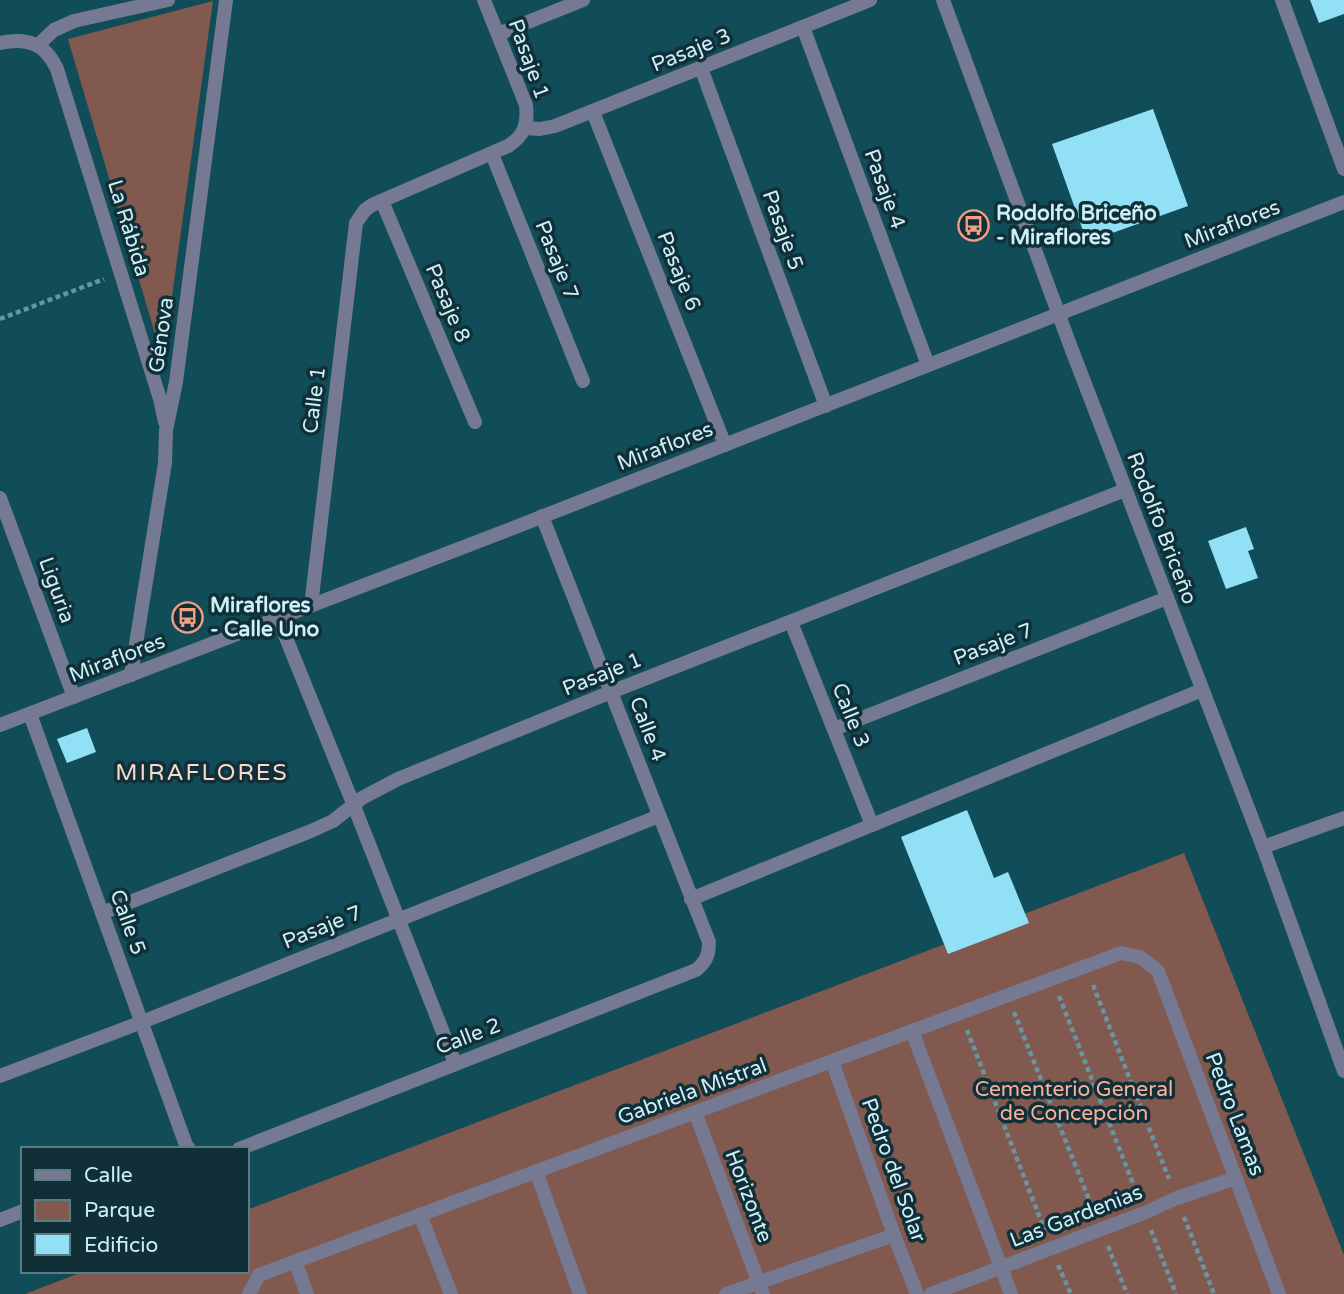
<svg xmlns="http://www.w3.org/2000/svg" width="1344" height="1294" viewBox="0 0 1344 1294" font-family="'Varela Round',sans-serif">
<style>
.green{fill:#81594e}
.building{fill:#92e0f5}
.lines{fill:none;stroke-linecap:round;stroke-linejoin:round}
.path{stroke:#6796a2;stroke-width:4.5;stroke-dasharray:5 3.5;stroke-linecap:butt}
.service{stroke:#757991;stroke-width:14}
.minor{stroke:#757991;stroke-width:14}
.tertiary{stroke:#757991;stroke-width:14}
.labels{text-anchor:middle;stroke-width:7;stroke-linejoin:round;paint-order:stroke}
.street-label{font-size:21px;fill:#cdeff9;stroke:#112f37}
.poi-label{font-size:21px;font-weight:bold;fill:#cdeff9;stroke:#112f37;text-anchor:start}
.park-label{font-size:21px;fill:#f9b29d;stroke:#112f37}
.neighbourhood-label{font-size:23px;letter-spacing:2px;fill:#fad8ce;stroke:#112f37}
</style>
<rect width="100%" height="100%" fill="#114c59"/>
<g class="green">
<path d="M213 1 163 361 68 39Z"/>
<path d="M1184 853 1344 1255V1294H25L85 1271H247V1210Z"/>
</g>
<g class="building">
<path d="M1310 0H1344V14L1319 23Z"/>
<path d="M1153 109 1188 206 1087 242 1052 144Z"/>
<path d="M1246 527 1254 549 1248 551 1258 578 1226 589 1208 541Z"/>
<path d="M87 728 96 752 67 763 57 739Z"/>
<path d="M967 810 994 878 1008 872 1029 923 948 954 901 837Z"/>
</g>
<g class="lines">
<g class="path">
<path d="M0 319 104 279"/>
<path d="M1093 985 1169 1179"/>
<path d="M1059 996 1138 1196"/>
<path d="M1014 1012 1094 1212"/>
<path d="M967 1030 1045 1231"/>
<path d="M1184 1217 1214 1294"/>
<path d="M1151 1230 1176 1294"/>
<path d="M1108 1246 1127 1294"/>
<path d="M1058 1265 1071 1294"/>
</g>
<g class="service">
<path d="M912 1031 1011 1294"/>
<path d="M832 1061 894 1235 917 1294"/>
<path d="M695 1112 763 1294"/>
<path d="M536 1171 580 1294"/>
<path d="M420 1215 451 1294"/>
<path d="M295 1261 307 1294"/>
<path d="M249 1294 259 1275 1121 953 1140 957 1158 971 1279 1294"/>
<path d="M726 1294 894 1235"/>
<path d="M931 1294 1144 1213 1177 1198 1236 1178"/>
</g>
<g class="minor">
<path d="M1282 0 1344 169"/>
<path d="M803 27 928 365"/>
<path d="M498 34 583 0"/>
<path d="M0 43C27 37 45 43 57 69L160 399 165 422"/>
<path d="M38 45 54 30 74 21 168 0"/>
<path d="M701 68 826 406"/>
<path d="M593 112 725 445"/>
<path d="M525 128 540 129 555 126 870 0"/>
<path d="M492 154 583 381"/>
<path d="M382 201 475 422"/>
<path d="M0 498 74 697"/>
<path d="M311 606 356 223 365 210 372 205 508 146C525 135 528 124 526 105L484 0"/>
<path d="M278 618 354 806 455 1063"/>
<path d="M791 622 872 825"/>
<path d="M131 675 165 463 166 430 176 382 226 0"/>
<path d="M30 714 186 1145 189 1149"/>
<path d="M834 729 1167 598"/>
<path d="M1263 847 1344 818"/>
<path d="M691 899 1202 690"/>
<path d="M102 913 311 831 333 821 362 798 398 779 611 692 1125 490"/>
<path d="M0 1076 142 1022 659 816"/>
<path d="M239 1149 696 970C706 962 709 955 709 942L542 516"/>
<path d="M0 1220 23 1211"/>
</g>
<g class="tertiary">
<path d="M943 0 1070 345 1263 847 1344 1071"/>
<path d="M0 725 508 530 1344 202"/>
</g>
</g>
<defs>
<symbol id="bus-ring" viewBox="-11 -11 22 22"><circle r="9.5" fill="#112f37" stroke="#f49e86" stroke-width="1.5"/><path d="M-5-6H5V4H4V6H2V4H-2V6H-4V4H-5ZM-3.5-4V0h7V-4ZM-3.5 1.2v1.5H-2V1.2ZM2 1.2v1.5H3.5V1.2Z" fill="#f49e86"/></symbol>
</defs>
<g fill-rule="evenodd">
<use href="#bus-ring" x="956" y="208" width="35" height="35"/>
<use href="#bus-ring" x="170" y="600" width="35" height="35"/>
</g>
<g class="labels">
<g class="street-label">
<text transform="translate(691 50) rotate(-22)" y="7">Pasaje 3</text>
<text transform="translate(529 59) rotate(70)" y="7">Pasaje 1</text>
<text transform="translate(885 189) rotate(70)" y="7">Pasaje 4</text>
<text transform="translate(1232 224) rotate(-21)" y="7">Miraflores</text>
<text transform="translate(129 228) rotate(73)" y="7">La Rábida</text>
<text transform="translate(783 230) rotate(70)" y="7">Pasaje 5</text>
<text transform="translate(557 260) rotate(68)" y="7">Pasaje 7</text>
<text transform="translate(679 271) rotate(68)" y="7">Pasaje 6</text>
<text transform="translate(448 303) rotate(67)" y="7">Pasaje 8</text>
<text transform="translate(161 335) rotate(-82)" y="7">Génova</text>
<text transform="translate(314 400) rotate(-83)" y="7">Calle 1</text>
<text transform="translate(665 446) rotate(-21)" y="7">Miraflores</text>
<text transform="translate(1162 528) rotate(69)" y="7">Rodolfo Briceño</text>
<text transform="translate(57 590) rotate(70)" y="7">Liguria</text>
<text transform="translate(993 644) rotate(-21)" y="7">Pasaje 7</text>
<text transform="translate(117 658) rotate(-21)" y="7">Miraflores</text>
<text transform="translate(602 674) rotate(-22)" y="7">Pasaje 1</text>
<text transform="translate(851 715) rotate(68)" y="7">Calle 3</text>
<text transform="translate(648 729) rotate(69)" y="7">Calle 4</text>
<text transform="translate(128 922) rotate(70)" y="7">Calle 5</text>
<text transform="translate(322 927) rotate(-22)" y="7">Pasaje 7</text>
<text transform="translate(468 1036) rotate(-21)" y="7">Calle 2</text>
<text transform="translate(692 1091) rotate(-20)" y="7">Gabriela Mistral</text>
<text transform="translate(1235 1114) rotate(69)" y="7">Pedro Lamas</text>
<text transform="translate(894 1170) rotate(70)" y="7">Pedro del Solar</text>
<text transform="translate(749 1196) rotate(69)" y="7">Horizonte</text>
<text transform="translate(1076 1216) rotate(-21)" y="7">Las Gardenias</text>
</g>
<g class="poi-label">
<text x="996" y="220">Rodolfo Briceño<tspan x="996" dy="24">- Miraflores</tspan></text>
<text x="210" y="612">Miraflores<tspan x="210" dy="24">- Calle Uno</tspan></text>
</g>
<g class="park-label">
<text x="1074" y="1096">Cementerio General<tspan x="1074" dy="24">de Concepción</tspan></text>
</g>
<g class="neighbourhood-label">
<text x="202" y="780">MIRAFLORES</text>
</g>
</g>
<rect x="21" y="1147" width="228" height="126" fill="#112f37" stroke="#5c7c85" stroke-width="2"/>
<rect x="35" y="1170" width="35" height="10" fill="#757991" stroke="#5c7c85" stroke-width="2"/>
<text x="84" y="1182" font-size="21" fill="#cdeff9">Calle</text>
<rect x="35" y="1200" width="35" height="21" fill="#81594e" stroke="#5c7c85" stroke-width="2"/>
<text x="84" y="1217" font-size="21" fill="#cdeff9">Parque</text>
<rect x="35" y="1234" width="35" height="21" fill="#92e0f5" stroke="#5c7c85" stroke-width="2"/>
<text x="84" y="1252" font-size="21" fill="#cdeff9">Edificio</text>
</svg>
